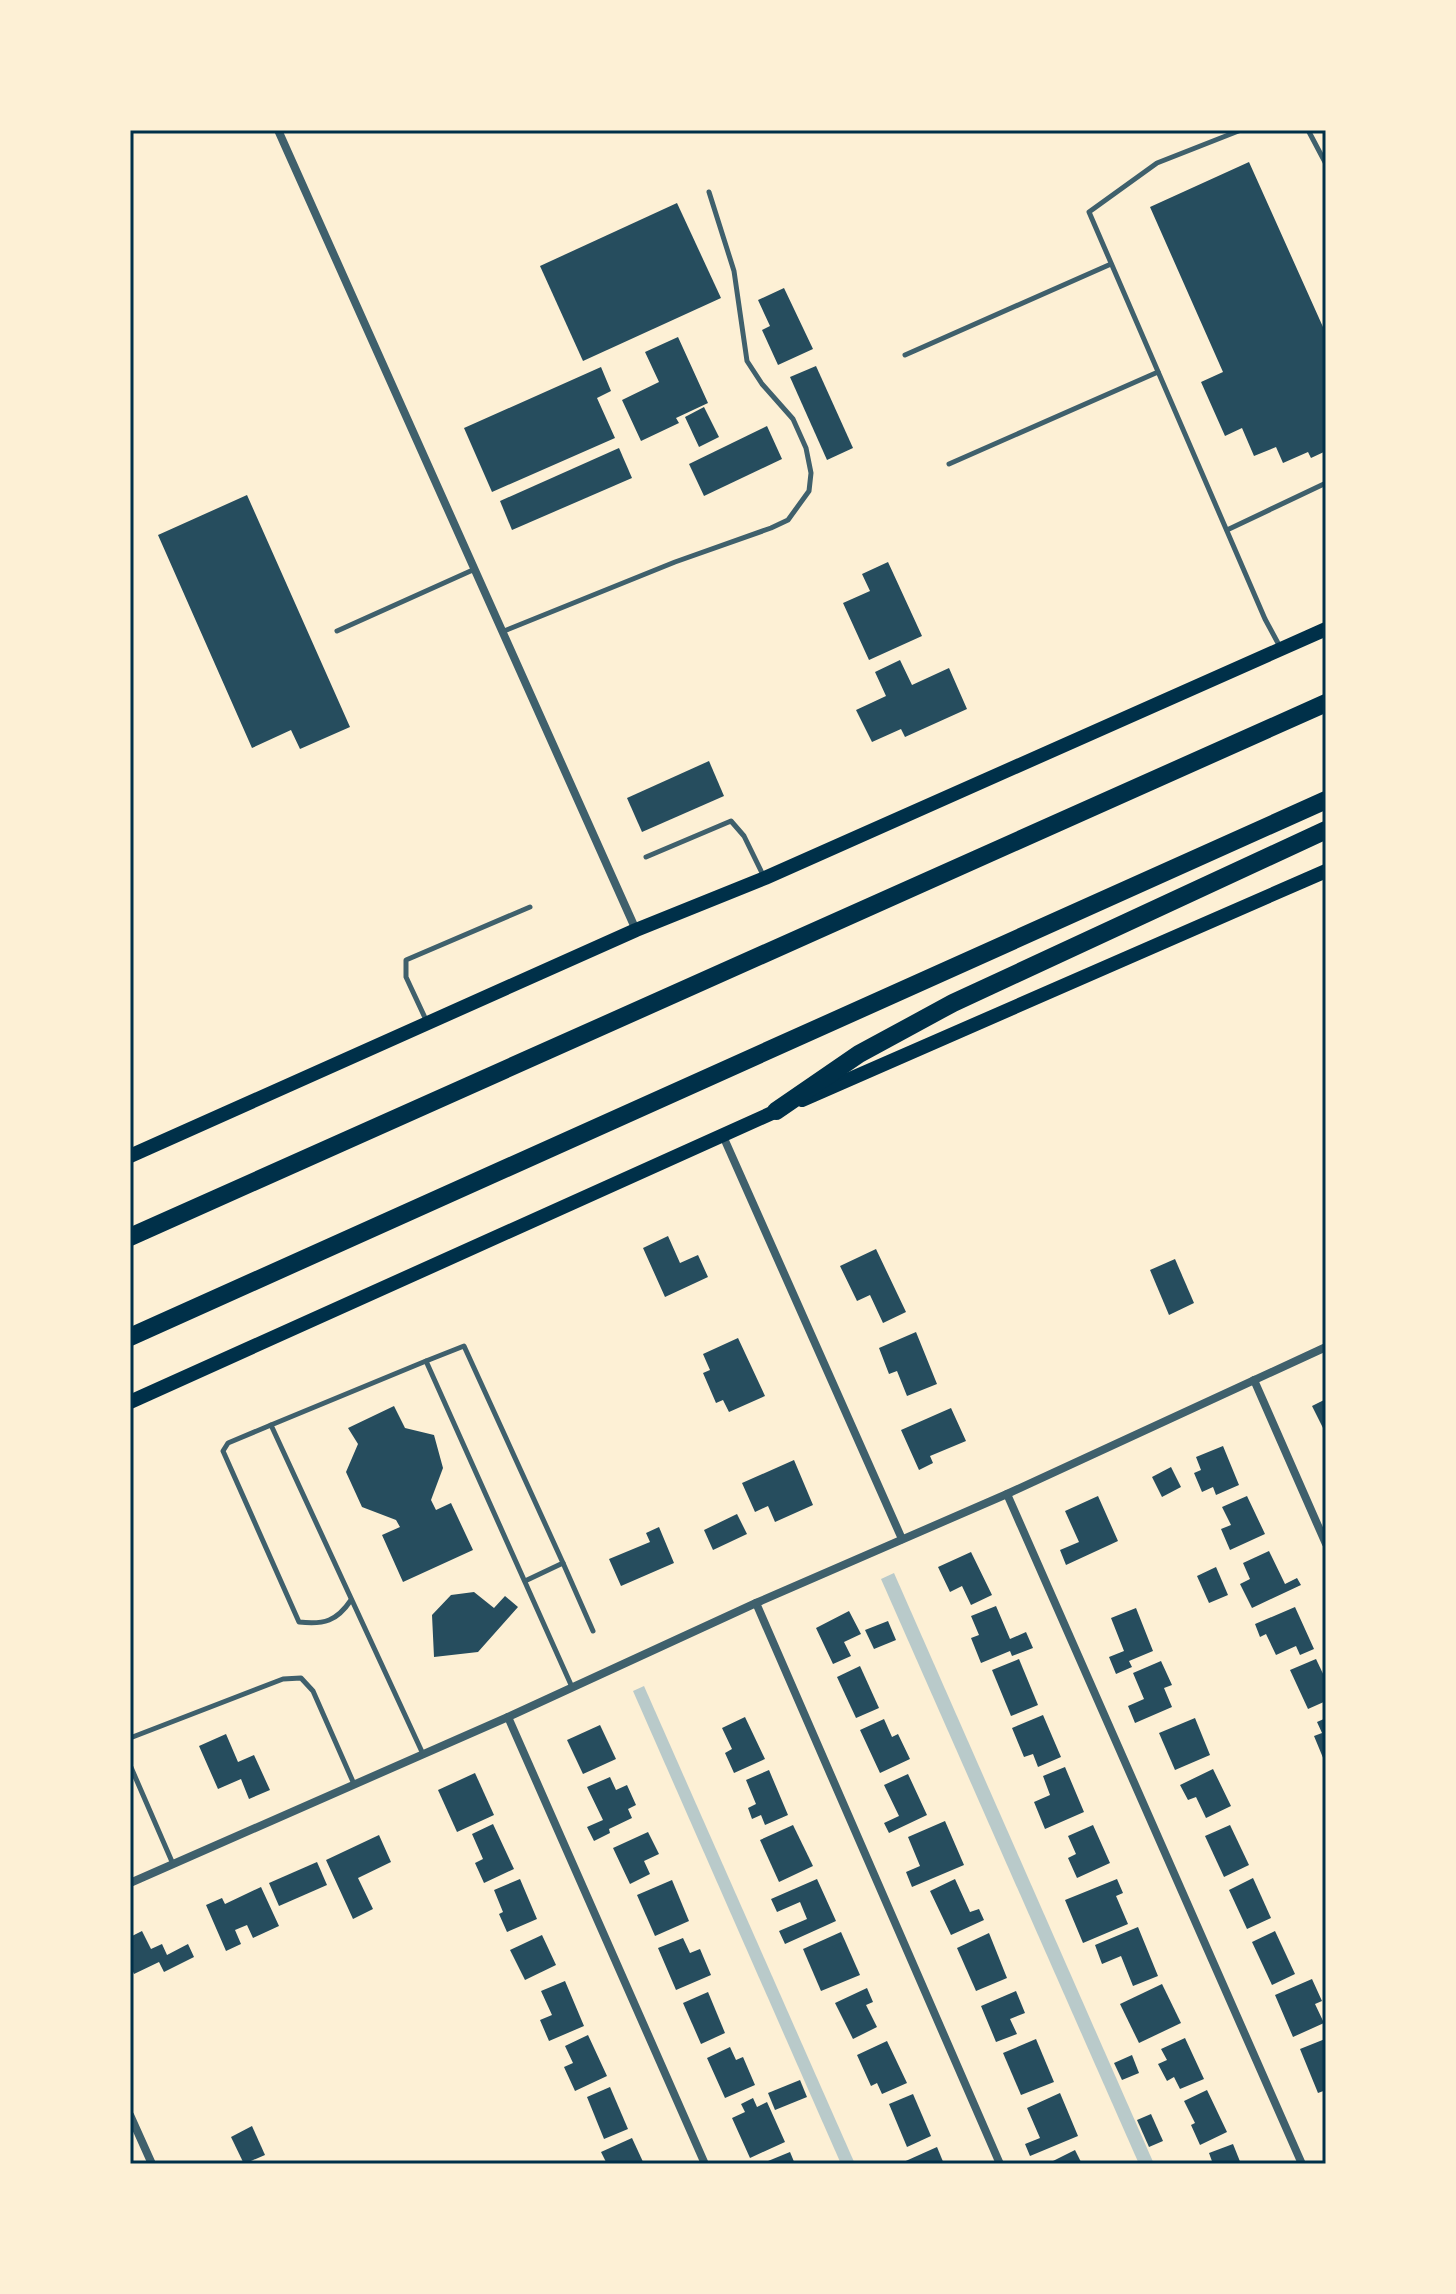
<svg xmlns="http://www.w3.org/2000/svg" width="1456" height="2294" viewBox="0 0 1456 2294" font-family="'Titillium Web',sans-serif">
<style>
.green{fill:#b9caca}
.building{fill:#264d5e}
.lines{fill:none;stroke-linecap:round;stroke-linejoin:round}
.service{stroke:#3f606c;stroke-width:5}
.minor{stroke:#3f606c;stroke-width:8}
.secondary{stroke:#003049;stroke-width:14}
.motorway{stroke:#003049;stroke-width:18}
.neatline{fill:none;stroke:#003049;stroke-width:3}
</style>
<rect width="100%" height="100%" fill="#fdf0d5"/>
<g class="green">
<path d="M894 1573 1154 2164H1139L881 1579Z"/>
<path d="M644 1686 855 2164H841L633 1691Z"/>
</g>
<g class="building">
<path d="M1249 162 1323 327 1326 326V442L1324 443 1326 451 1311 458 1308 452 1283 463 1276 447 1254 456 1242 428 1225 436 1201 382 1223 372 1150 207Z"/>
<path d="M677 203 721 298 583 361 540 266Z"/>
<path d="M784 288 813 349 778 365 762 330 770 326 758 300Z"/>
<path d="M678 337 708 403 676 418 679 423 641 441 622 400 659 382 645 352Z"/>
<path d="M816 366 853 448 827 460 790 377Z"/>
<path d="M601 367 611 391 597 398 615 438 492 492 464 428Z"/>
<path d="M704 407 719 437 699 447 685 417Z"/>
<path d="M767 426 782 459 704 496 689 464Z"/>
<path d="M619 448 632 478 512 530 500 501Z"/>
<path d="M247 495 350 727 300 749 291 730 252 748 158 535Z"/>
<path d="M888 562 922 636 869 660 843 603 870 591 862 574Z"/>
<path d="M900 660 912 685 949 668 967 709 905 737 901 729 872 742 856 710 886 696 875 672Z"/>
<path d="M709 761 724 796 642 832 627 798Z"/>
<path d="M668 1236 680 1263 698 1255 708 1277 665 1297 643 1248Z"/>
<path d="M876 1249 906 1312 883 1323 870 1295 857 1301 840 1266Z"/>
<path d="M1175 1259 1194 1303 1169 1315 1150 1270Z"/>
<path d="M916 1332 937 1384 907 1396 897 1371 889 1374 879 1348Z"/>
<path d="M738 1338 765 1396 729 1412 723 1400 716 1403 703 1373 710 1370 703 1354Z"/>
<path d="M1326 1399V1434L1312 1406Z"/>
<path d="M394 1406 405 1428 434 1435 443 1468 431 1500 436 1510 451 1503 473 1550 403 1582 382 1535 400 1527 396 1520 362 1507 346 1472 358 1444 348 1428Z"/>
<path d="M951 1408 966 1441 930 1456 933 1463 919 1470 901 1430Z"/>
<path d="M1223 1446 1239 1485 1216 1495 1213 1487 1202 1492 1194 1473 1201 1470 1196 1457Z"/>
<path d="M794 1460 813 1505 775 1522 768 1506 755 1512 742 1483Z"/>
<path d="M1171 1467 1181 1487 1162 1497 1152 1477Z"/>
<path d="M1098 1496 1118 1541 1066 1565 1060 1550 1079 1542 1065 1511Z"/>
<path d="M1247 1496 1265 1534 1230 1550 1221 1529 1231 1525 1222 1507Z"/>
<path d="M737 1514 747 1534 713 1550 704 1530Z"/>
<path d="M659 1527 674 1563 621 1586 609 1559 650 1542 646 1533Z"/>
<path d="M1269 1551 1285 1584 1297 1578 1301 1585 1252 1608 1240 1584 1250 1579 1243 1563Z"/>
<path d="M971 1552 992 1595 971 1605 962 1586 950 1592 938 1567Z"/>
<path d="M1216 1567 1228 1595 1209 1603 1197 1576Z"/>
<path d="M474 1592 494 1608 505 1596 518 1607 478 1652 434 1657 432 1615 451 1595Z"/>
<path d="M996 1606 1010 1639 1026 1632 1033 1648 1012 1656 1010 1651 981 1663 971 1638 979 1635 971 1616Z"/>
<path d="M1295 1607 1314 1649 1300 1655 1296 1646 1276 1655 1266 1634 1260 1637 1255 1624Z"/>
<path d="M1136 1608 1153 1651 1129 1661 1132 1667 1116 1674 1109 1657 1124 1651 1111 1618Z"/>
<path d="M849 1611 861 1634 844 1642 851 1656 833 1664 816 1628Z"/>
<path d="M888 1621 896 1640 874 1649 865 1630Z"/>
<path d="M1019 1659 1038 1705 1011 1716 992 1670Z"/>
<path d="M1316 1659 1326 1680V1701L1308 1709 1290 1670Z"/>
<path d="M1161 1661 1172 1685 1164 1688 1172 1707 1135 1723 1128 1706 1144 1699 1133 1673Z"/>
<path d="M860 1666 879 1708 856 1718 837 1677Z"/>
<path d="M1043 1715 1061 1757 1038 1767 1033 1754 1024 1757 1012 1728Z"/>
<path d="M745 1717 765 1759 734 1773 725 1753 732 1749 722 1728Z"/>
<path d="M1195 1718 1210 1755 1175 1770 1159 1733Z"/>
<path d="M1326 1718V1765L1314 1736 1322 1733 1317 1722Z"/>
<path d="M884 1719 892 1737 898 1734 910 1759 880 1773 860 1730Z"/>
<path d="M600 1725 616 1759 583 1774 567 1740Z"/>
<path d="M226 1734 238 1762 254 1755 270 1790 249 1799 241 1779 218 1789 199 1746Z"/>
<path d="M1065 1767 1084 1812 1045 1829 1034 1802 1050 1795 1043 1776Z"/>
<path d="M1213 1769 1231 1806 1206 1818 1196 1797 1188 1800 1180 1785Z"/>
<path d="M769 1770 788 1815 765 1825 761 1815 752 1819 748 1808 756 1804 746 1780Z"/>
<path d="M475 1773 494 1815 457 1832 438 1790Z"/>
<path d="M908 1774 927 1815 889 1833 884 1823 899 1816 884 1785Z"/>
<path d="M610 1777 616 1790 627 1785 636 1805 628 1809 632 1818 609 1829 610 1833 594 1841 587 1827 603 1820 587 1787Z"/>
<path d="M945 1821 964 1865 912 1887 906 1872 920 1866 908 1837Z"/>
<path d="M493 1824 514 1869 484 1883 475 1863 483 1859 472 1834Z"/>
<path d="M793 1825 813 1866 779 1882 760 1840Z"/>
<path d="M1093 1825 1110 1863 1077 1878 1068 1858 1076 1854 1068 1836Z"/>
<path d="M1230 1825 1249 1865 1224 1877 1205 1836Z"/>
<path d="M648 1832 659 1854 644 1861 650 1874 630 1884 613 1848Z"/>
<path d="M379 1835 391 1862 358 1878 373 1909 353 1919 326 1860Z"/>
<path d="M317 1862 327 1885 279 1906 269 1883Z"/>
<path d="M1253 1878 1271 1918 1247 1929 1229 1890Z"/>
<path d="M520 1879 537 1919 507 1932 499 1914 503 1912 494 1890Z"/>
<path d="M817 1879 836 1921 785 1944 779 1931 807 1919 800 1902 777 1912 771 1899Z"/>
<path d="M955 1879 970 1912 979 1909 984 1920 951 1935 930 1891Z"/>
<path d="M1117 1879 1123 1893 1116 1896 1128 1924 1083 1943 1065 1900Z"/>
<path d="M672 1880 689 1921 655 1936 637 1895Z"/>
<path d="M261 1887 279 1926 253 1938 247 1925 235 1930 241 1944 226 1951 206 1905 222 1898 225 1904Z"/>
<path d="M1138 1927 1158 1976 1133 1986 1121 1956 1102 1964 1095 1945Z"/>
<path d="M142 1931 151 1949 162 1944 167 1955 188 1944 194 1957 164 1972 159 1962 134 1974 130 1965V1937Z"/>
<path d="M1275 1931 1295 1974 1272 1985 1252 1942Z"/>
<path d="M841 1932 860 1975 821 1991 803 1949Z"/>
<path d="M989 1933 1007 1978 976 1991 957 1948Z"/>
<path d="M542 1935 556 1965 525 1980 510 1950Z"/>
<path d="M683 1938 690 1953 700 1949 711 1975 676 1990 658 1948Z"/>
<path d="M1312 1979 1322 2001 1315 2004 1324 2023 1293 2037 1275 1995Z"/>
<path d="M565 1981 584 2026 549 2041 540 2020 552 2015 541 1991Z"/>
<path d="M1162 1984 1181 2023 1139 2043 1120 2004Z"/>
<path d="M867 1988 873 2002 866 2005 877 2027 853 2039 835 2003Z"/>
<path d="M1016 1991 1025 2013 1010 2019 1017 2034 996 2042 981 2006Z"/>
<path d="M708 1992 725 2033 701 2044 683 2003Z"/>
<path d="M588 2035 607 2076 575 2091 564 2067 573 2063 565 2046Z"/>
<path d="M1185 2038 1204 2079 1180 2089 1174 2077 1167 2081 1158 2064 1167 2060 1161 2049Z"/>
<path d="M1036 2039 1054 2082 1021 2095 1003 2053Z"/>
<path d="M1325 2039 1326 2090 1318 2093 1300 2049Z"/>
<path d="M887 2041 907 2083 882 2094 877 2083 871 2086 857 2055Z"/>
<path d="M730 2047 736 2060 743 2057 755 2085 725 2098 707 2058Z"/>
<path d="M1132 2055 1139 2073 1122 2080 1114 2063Z"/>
<path d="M800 2080 807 2097 775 2110 768 2093Z"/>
<path d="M610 2087 628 2129 604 2139 587 2097Z"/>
<path d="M1207 2090 1227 2132 1200 2145 1191 2125 1195 2123 1184 2101Z"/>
<path d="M1060 2093 1078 2136 1030 2156 1025 2144 1040 2138 1027 2108Z"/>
<path d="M913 2094 931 2136 907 2147 889 2104Z"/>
<path d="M753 2098 757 2107 767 2102 785 2142 750 2158 732 2118 745 2112 741 2104Z"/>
<path d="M1151 2114 1163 2141 1149 2147 1137 2120Z"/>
<path d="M252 2126 265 2155 244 2164 231 2137Z"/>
<path d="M632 2138 644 2164H607L601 2152Z"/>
<path d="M1233 2144 1241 2164H1213L1209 2153Z"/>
<path d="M937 2147 944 2164H899Z"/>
<path d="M1075 2150 1082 2164H1047Z"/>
<path d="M790 2152 795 2164H761Z"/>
</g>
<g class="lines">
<g class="service">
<path d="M1241 130 1157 163 1089 212 1265 619 1279 645"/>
<path d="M1308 130 1326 164"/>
<path d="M905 355 1111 264"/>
<path d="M949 464 1158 372"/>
<path d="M1227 530 1326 483"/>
<path d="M337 631 475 569"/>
<path d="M504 631 675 562 771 528 788 520 809 491 811 473 806 448 793 419 762 384 747 361 734 271 709 192"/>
<path d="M646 857 731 821 744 836 764 877"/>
<path d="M427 1022 406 977V960L530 907"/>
<path d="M426 1361 464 1346 563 1563 525 1581"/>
<path d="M271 1425 228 1443 223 1451 299 1622C324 1625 337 1621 351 1600"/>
<path d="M563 1563 593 1631"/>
<path d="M130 1738 283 1679 301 1678 313 1691 354 1784"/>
<path d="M423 1754 271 1425 426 1361 572 1687"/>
<path d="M130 1765 173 1864"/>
</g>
<g class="minor">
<path d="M278 130 636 930"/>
<path d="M723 1136 902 1539"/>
<path d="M1254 1380 1326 1544"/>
<path d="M1007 1494 1302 2164"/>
<path d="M756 1603 1000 2164"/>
<path d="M508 1717 705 2164"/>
<path d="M130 1883 508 1717 756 1603 1007 1494 1326 1347"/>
<path d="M130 2115 152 2164"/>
</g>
<g class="secondary">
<path d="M802 1100 1326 871"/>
<path d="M130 1156 636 930 765 878 1326 629"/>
<path d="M130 1402 783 1108"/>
</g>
<g class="motorway">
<path d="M776 1111 859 1054 953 1003 1326 830"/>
<path d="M130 1237 1326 703"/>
<path d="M130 1337 1326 800"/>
</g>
</g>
<rect width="1456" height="2294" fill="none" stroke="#fdf0d5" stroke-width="264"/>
<rect x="132" y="132" width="1192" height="2030" class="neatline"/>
</svg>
